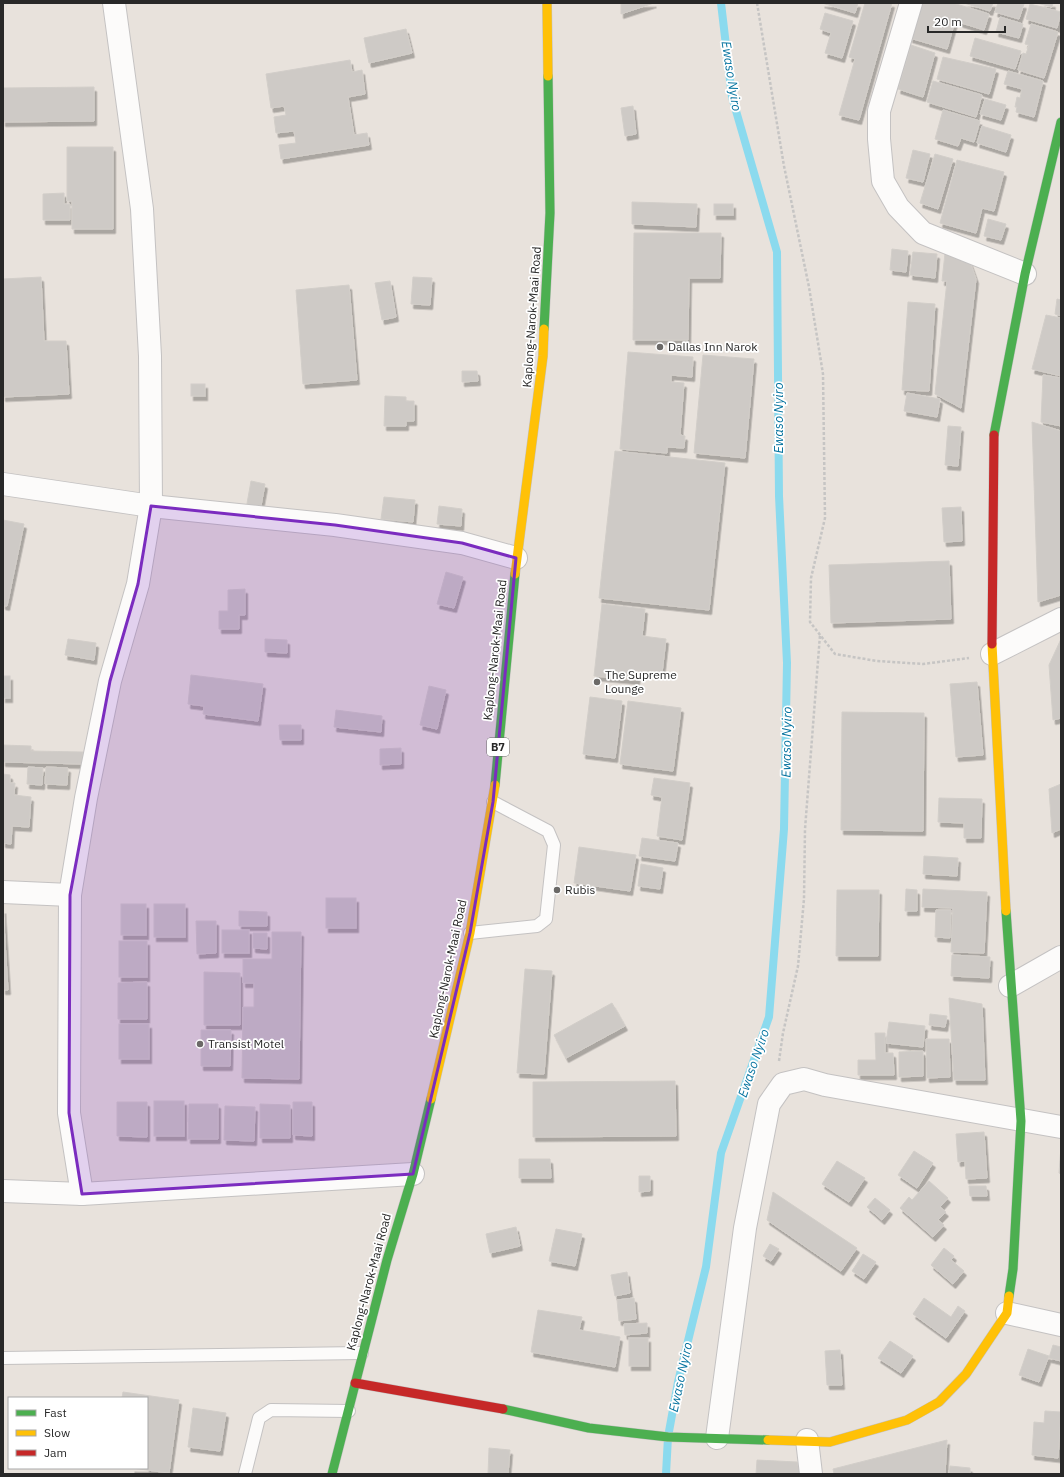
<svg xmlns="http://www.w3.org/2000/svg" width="1064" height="1477" viewBox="0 0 1064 1477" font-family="'IBM Plex Sans',sans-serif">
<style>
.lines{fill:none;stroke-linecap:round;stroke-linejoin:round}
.stream{stroke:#8bdaee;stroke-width:8}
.building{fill:#cecac6;stroke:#d2cec9;filter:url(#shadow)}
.lane-casing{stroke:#c4c2c2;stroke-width:14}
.street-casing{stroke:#c4c2c2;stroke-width:24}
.fast-casing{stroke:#c4c2c2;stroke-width:10}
.slow-casing{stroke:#c4c2c2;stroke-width:10}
.jam-casing{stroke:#c4c2c2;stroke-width:10}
.path{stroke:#c6c5c4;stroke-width:2.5;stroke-dasharray:3 2;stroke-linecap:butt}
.lane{stroke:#fcfbfa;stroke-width:12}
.street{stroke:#fcfbfa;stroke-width:22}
.fast{stroke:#4caf50;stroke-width:9}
.slow{stroke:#ffc107;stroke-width:9}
.jam{stroke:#c62828;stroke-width:9}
.marked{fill:#7b2cbf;fill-opacity:0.2;stroke:#7b2cbf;stroke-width:3;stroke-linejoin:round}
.poi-dot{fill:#6b6967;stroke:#fff;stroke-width:1.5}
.labels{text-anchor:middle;stroke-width:3.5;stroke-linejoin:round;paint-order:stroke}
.shield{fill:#fff;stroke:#686868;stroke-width:1}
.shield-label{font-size:11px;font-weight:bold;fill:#282828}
.street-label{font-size:12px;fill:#282828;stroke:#fff}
.poi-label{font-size:12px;fill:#282828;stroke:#fff;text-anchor:start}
.water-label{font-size:13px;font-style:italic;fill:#05739f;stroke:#fff}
</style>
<defs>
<filter id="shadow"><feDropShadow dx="2.5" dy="4.5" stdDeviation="0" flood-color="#0004"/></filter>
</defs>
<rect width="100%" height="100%" fill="#e8e2dc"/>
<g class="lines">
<path class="stream" d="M666 1474 668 1437 678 1382 706 1267 721 1153 769 1017 784 829 787 663 779 496 777 252 732 97 721 3"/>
</g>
<g class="building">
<path d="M621 3H654L621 14Z"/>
<path d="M822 3H858L855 13Z"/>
<path d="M865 3H892L859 120 839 115 855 59 849 57Z"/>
<path d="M920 3H953L989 14 984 30 955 21 947 49 910 38Z"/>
<path d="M964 3H993L990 11Z"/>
<path d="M998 3 1024 4 1019 19 995 12Z"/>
<path d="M1037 3H1053L1052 7Z"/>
<path d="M1030 4 1061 12 1057 28 1026 19Z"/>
<path d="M825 13 853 21 842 58 825 53 831 33 820 29Z"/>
<path d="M1000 17 1023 24 1019 38 996 32Z"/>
<path d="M1031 24 1058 32 1044 78 1018 70 1023 53 1026 54 1029 45 1025 44Z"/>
<path d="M406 29 412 53 369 63 364 38Z"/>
<path d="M975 38 1021 51 1015 69 970 56Z"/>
<path d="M911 45 935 53 923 97 898 89Z"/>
<path d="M943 57 996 69 989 94 937 79Z"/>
<path d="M350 60 352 72 362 70 365 94 348 97 354 135 367 133 369 145 281 159 279 145 296 143 294 131 276 133 274 117 286 115 284 106 271 108 266 74Z"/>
<path d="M1008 71 1043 81 1034 117 1016 112 1017 107H1015L1017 97 1020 98 1022 89 1004 84Z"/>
<path d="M933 81 982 95 976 117 927 102Z"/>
<path d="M94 87V121L3 122V88Z"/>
<path d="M985 99 1006 105 1001 120 980 114Z"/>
<path d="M633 106 636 134 625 136 621 108Z"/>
<path d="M943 110 980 121 974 142 961 138 958 146 935 139Z"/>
<path d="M982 126 1011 135 1006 152 977 143Z"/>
<path d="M67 147H113V229H72V201H67Z"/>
<path d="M913 150 930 154 923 182 906 178Z"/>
<path d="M935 154 953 159 938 209 920 203Z"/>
<path d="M957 160 1004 172 994 211 982 208 976 233 940 223Z"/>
<path d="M64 193V204H70V220H43V194Z"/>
<path d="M632 202 697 204 696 227 632 224Z"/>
<rect x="714" y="204" width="19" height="11"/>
<path d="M988 219 1006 224 1001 240 984 236Z"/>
<path d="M634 233H721L720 278H689L688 340H633Z"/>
<path d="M892 249 908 251 906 272 890 270Z"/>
<path d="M913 252 937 254 935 278 910 275Z"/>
<path d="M945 253 969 259 976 279 961 408 935 394 947 281H942Z"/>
<path d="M41 277 44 341H66L69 394 3 397V279Z"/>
<path d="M413 277 432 278 430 305 411 304Z"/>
<path d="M390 281 396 317 382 320 375 283Z"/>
<path d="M349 285 357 380 303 384 296 290Z"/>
<path d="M1057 299 1061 300V316L1055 314Z"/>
<path d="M908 302 935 304 929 391 902 390Z"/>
<path d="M1046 315 1061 318V376L1032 369Z"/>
<path d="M628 352 693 357 692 377 671 375V382L684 383 680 435 685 436 684 448 667 447V453L620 449Z"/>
<path d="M703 355 754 359 745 458 694 453Z"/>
<path d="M462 371H477L478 381 462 382Z"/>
<path d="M1043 375 1061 378V426L1041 422Z"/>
<rect x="191" y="384" width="14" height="12"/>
<path d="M907 393 940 399 937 417 904 411Z"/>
<path d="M385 396 406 397V401H414V421H406V426H384Z"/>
<path d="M1032 422 1061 431V595L1038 602Z"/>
<path d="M948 426 961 427 958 466 945 465Z"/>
<path d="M615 451 725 463 709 610 599 598Z"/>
<path d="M251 481 265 484 260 511 246 509Z"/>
<path d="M384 497 415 500 413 522 381 519Z"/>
<path d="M439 506 462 509 461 526 437 524Z"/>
<path d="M961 507 962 541 944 542 942 508Z"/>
<path d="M3 520 24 524 7 606 3 605Z"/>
<path d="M949 561 951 619 831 623 829 565Z"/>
<path d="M446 572 463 577 454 608 437 604Z"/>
<path d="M245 589V615H239V629H219V611H228V590Z"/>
<path d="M602 604 645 609 642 636 666 639 662 673 638 670 637 680 594 676Z"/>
<path d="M68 639 96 643 94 660 65 655Z"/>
<path d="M265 639 287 640V653L265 652Z"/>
<path d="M1061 639V718L1053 720 1049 665Z"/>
<path d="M191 675 263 684 258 721 203 714 204 706 188 704Z"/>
<rect x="3" y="676" width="7" height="22"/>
<path d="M977 682 983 755 956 757 950 684Z"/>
<path d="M429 686 446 690 437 729 420 725Z"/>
<path d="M590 697 622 701 615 758 583 754Z"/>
<path d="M628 701 681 708 673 771 620 764Z"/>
<path d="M336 710 382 716 381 732 334 727Z"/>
<path d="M842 712 924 713 923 831 841 830Z"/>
<path d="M279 725H301V740H280Z"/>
<path d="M3 745 31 746V751L83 752 82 764 3 762Z"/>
<path d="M401 748V764L380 765V749Z"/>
<path d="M28 767 43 768 42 785 27 784Z"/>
<path d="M46 767 68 768 67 785 45 784Z"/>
<path d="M3 774 10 775V783H15L14 795 31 797 29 827 12 826 11 844 3 843Z"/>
<path d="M654 778 690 783 682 840 657 836 662 797 651 795Z"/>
<path d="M1061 784V829L1052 833 1049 789Z"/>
<path d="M939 798 982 799 981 838H964V823L938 822Z"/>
<path d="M642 838 678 843 675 861 639 856Z"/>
<path d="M579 847 636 855 630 891 574 883Z"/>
<path d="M924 856 958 858 957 876 923 874Z"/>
<path d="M641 864 663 868 660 889 638 886Z"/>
<path d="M906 889 917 890V911H905Z"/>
<path d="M923 889 987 892 984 953 951 952 953 908 922 907Z"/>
<path d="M837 890H879L878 956H836Z"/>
<rect x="326" y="898" width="30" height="30"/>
<rect x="121" y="904" width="25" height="31"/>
<rect x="154" y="904" width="31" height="33"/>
<path d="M3 909 8 990H3Z"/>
<path d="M936 910H951L950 938 935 937Z"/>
<path d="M239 911 267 912V926H239Z"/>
<path d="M196 921H216V953L197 954Z"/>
<rect x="222" y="930" width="27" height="23"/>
<path d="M272 932H301L299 1079 242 1078 243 1007H254V983H243V959H272Z"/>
<path d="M253 933H267V949L253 948Z"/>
<rect x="119" y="941" width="28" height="36"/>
<path d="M952 955 990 957 989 978 951 976Z"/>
<path d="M525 969 552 971 544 1074 517 1073Z"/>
<path d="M204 972 240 973V1025H204Z"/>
<path d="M147 982V1019H118V983Z"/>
<path d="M949 998 982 1004 985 1080H954Z"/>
<path d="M612 1003 625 1026 566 1058 554 1035Z"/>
<path d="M930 1014 947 1016 945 1027 929 1025Z"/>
<path d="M889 1022 925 1026 923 1047 886 1043Z"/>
<rect x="119" y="1024" width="30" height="35"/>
<path d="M201 1030H231L230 1066H201Z"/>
<path d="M875 1033H885V1053H893L894 1075H858V1060H876Z"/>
<path d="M926 1039H949L950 1077 927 1078Z"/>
<path d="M923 1051V1076L899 1077V1052Z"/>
<path d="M675 1081 676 1136 533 1137V1082Z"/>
<rect x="154" y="1101" width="30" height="35"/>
<path d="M117 1102H147V1137L117 1136Z"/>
<path d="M293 1102H312V1136L293 1135Z"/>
<path d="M189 1104H218V1139H188Z"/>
<path d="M260 1104 290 1105V1138H260Z"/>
<path d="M225 1106 255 1107 254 1141 224 1140Z"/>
<path d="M984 1132 987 1178 966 1179 965 1161 958 1162 956 1134Z"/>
<path d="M1061 1146V1174L1059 1173Z"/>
<path d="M914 1151 933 1163 917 1188 898 1175Z"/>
<path d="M519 1159H550L551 1178H519Z"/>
<path d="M837 1161 865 1178 849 1202 822 1184Z"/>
<path d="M639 1176H650V1191L639 1192Z"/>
<path d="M929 1181 948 1198 940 1207 946 1212 938 1220 944 1225 933 1237 900 1208 909 1197 912 1200Z"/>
<path d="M969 1186H986L987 1196H970Z"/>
<path d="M773 1192 857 1248 841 1271 767 1220Z"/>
<path d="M875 1198 890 1210 882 1220 867 1207Z"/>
<path d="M516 1227 520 1246 490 1253 486 1234Z"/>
<path d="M556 1229 582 1234 575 1266 549 1261Z"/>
<path d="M770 1244 779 1249 771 1261 763 1256Z"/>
<path d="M944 1248 954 1256 951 1260 964 1271 953 1284 931 1265Z"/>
<path d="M863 1254 876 1262 864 1279 852 1271Z"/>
<path d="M627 1272 630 1293 615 1296 611 1275Z"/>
<path d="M634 1298 636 1319 619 1321 617 1300Z"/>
<path d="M924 1298 951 1317 958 1306 965 1311 946 1338 913 1314Z"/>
<path d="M538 1310 582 1317 579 1330 620 1337 615 1367 531 1352Z"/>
<path d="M647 1323V1333L625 1335 624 1324Z"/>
<rect x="629" y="1338" width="19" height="28"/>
<path d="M890 1341 913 1356 901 1373 878 1358Z"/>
<path d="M1053 1345 1061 1347V1361L1049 1358Z"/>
<path d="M1028 1349 1049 1356 1039 1382 1019 1375Z"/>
<path d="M840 1350 842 1385H827L825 1351Z"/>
<path d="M123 1392 179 1400 169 1473 132 1468H147V1398H122Z"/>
<path d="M193 1408 226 1413 220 1451 188 1447Z"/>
<path d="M1045 1411 1061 1412 1058 1458 1032 1455 1034 1422 1044 1423Z"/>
<path d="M947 1440 945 1474H834L833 1469Z"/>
<path d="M489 1448 510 1450 508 1474H488Z"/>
<path d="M757 1460 797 1462 800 1474H756Z"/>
<path d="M950 1466 970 1468V1474H949Z"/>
</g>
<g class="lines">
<defs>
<g id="lane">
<path d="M470 933 537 926 546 919 554 845 548 831 493 802"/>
<path d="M3 1358 362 1353"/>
<path d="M245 1474 259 1418 271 1410 349 1411"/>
</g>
<g id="street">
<path d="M911 3 879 111V139L883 181 898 207 923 233 1025 274"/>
<path d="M3 484 151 506 335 525 462 543 516 558"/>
<path d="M992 654 1061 619"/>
<path d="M3 892 70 895"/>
<path d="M1010 986 1061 957"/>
<path d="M3 1191 82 1194 413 1174"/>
<path d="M82 1194 69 1113 70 895 86 798 110 681 138 584 151 506 150 356 142 209 114 3"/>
<path d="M1007 1313 1061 1325"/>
<path d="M717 1438 745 1228 769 1104 783 1084 804 1079 825 1085 1061 1127"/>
<path d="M807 1440 811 1474"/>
</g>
<g id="fast">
<path d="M544 329 550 213 548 76"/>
<path d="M994 435 1025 274 1061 122"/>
<path d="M495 785 515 574"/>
<path d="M1006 911 1021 1121 1013 1269 1009 1296"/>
<path d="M503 1409 589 1428 668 1437 768 1440"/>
<path d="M332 1474 387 1260 413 1174 431 1099"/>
</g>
<g id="slow">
<path d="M547 3 548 76"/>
<path d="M515 574 543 356 544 329"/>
<path d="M992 644 1006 911"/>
<path d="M431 1099 470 933 495 785"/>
<path d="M768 1440 830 1442 907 1420 939 1402 966 1374 1007 1313 1009 1296"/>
</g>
<g id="jam">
<path d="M992 644 994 435"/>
<path d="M355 1383 503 1409"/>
</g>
</defs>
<use href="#lane" class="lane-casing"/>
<use href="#street" class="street-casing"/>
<use href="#fast" class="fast-casing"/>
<use href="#slow" class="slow-casing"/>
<use href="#jam" class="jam-casing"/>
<g class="path">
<path d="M757 3 784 166 809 287 823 374 825 518 811 578 810 622 835 654 877 661 923 664 969 658"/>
<path d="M779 1061 783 1033 798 966 804 899 805 829 820 635"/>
</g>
<use href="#lane" class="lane"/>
<use href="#street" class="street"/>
<use href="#fast" class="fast"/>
<use href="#slow" class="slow"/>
<use href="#jam" class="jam"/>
</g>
<path class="marked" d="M151 506 335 525 462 543 516 558 493 802 470 933 413 1174 82 1194 69 1113 70 895 110 681 138 584Z"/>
<g class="poi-dot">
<circle cx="660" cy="347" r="4"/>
<circle cx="597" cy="682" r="4"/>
<circle cx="557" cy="890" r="4"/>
<circle cx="200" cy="1044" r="4"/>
</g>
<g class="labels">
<rect class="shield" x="487" y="738" width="22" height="18" rx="3"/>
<g class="shield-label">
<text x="498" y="751">B7</text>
</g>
<g class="street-label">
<text transform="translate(532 317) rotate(-86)" y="4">Kaplong-Narok-Maai Road</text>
<text transform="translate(495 650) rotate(-84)" y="4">Kaplong-Narok-Maai Road</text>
<text transform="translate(448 969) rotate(-78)" y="4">Kaplong-Narok-Maai Road</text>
<text transform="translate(369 1282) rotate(-75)" y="4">Kaplong-Narok-Maai Road</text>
</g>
<g class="poi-label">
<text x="668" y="351">Dallas Inn Narok</text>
<text x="605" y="679">The Supreme<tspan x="605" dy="14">Lounge</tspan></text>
<text x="565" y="894">Rubis</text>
<text x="208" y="1048">Transist Motel</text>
</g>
<g class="water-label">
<text transform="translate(732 76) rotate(81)" y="5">Ewaso Nyiro</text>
<text transform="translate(778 418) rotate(-90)" y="5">Ewaso Nyiro</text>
<text transform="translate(786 742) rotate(-89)" y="5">Ewaso Nyiro</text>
<text transform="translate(753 1063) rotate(-71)" y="5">Ewaso Nyiro</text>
<text transform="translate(680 1377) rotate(-78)" y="5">Ewaso Nyiro</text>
</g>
</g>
<rect width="1064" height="1477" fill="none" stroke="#282828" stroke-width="8"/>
<rect x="8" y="1397" width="140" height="72" fill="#ffffff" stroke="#a9a9a9"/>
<rect x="16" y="1410" width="20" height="6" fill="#4caf50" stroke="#a9a9a9"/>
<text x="44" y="1417" font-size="12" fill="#282828">Fast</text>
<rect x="16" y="1430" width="20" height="6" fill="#ffc107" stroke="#a9a9a9"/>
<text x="44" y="1437" font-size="12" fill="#282828">Slow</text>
<rect x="16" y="1450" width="20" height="6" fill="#c62828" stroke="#a9a9a9"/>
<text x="44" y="1457" font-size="12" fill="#282828">Jam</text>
<path d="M928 26v6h77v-6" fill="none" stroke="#282828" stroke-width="2"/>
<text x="934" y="26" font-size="12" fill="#282828" stroke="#ffffff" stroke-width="3" paint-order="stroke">20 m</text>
</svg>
